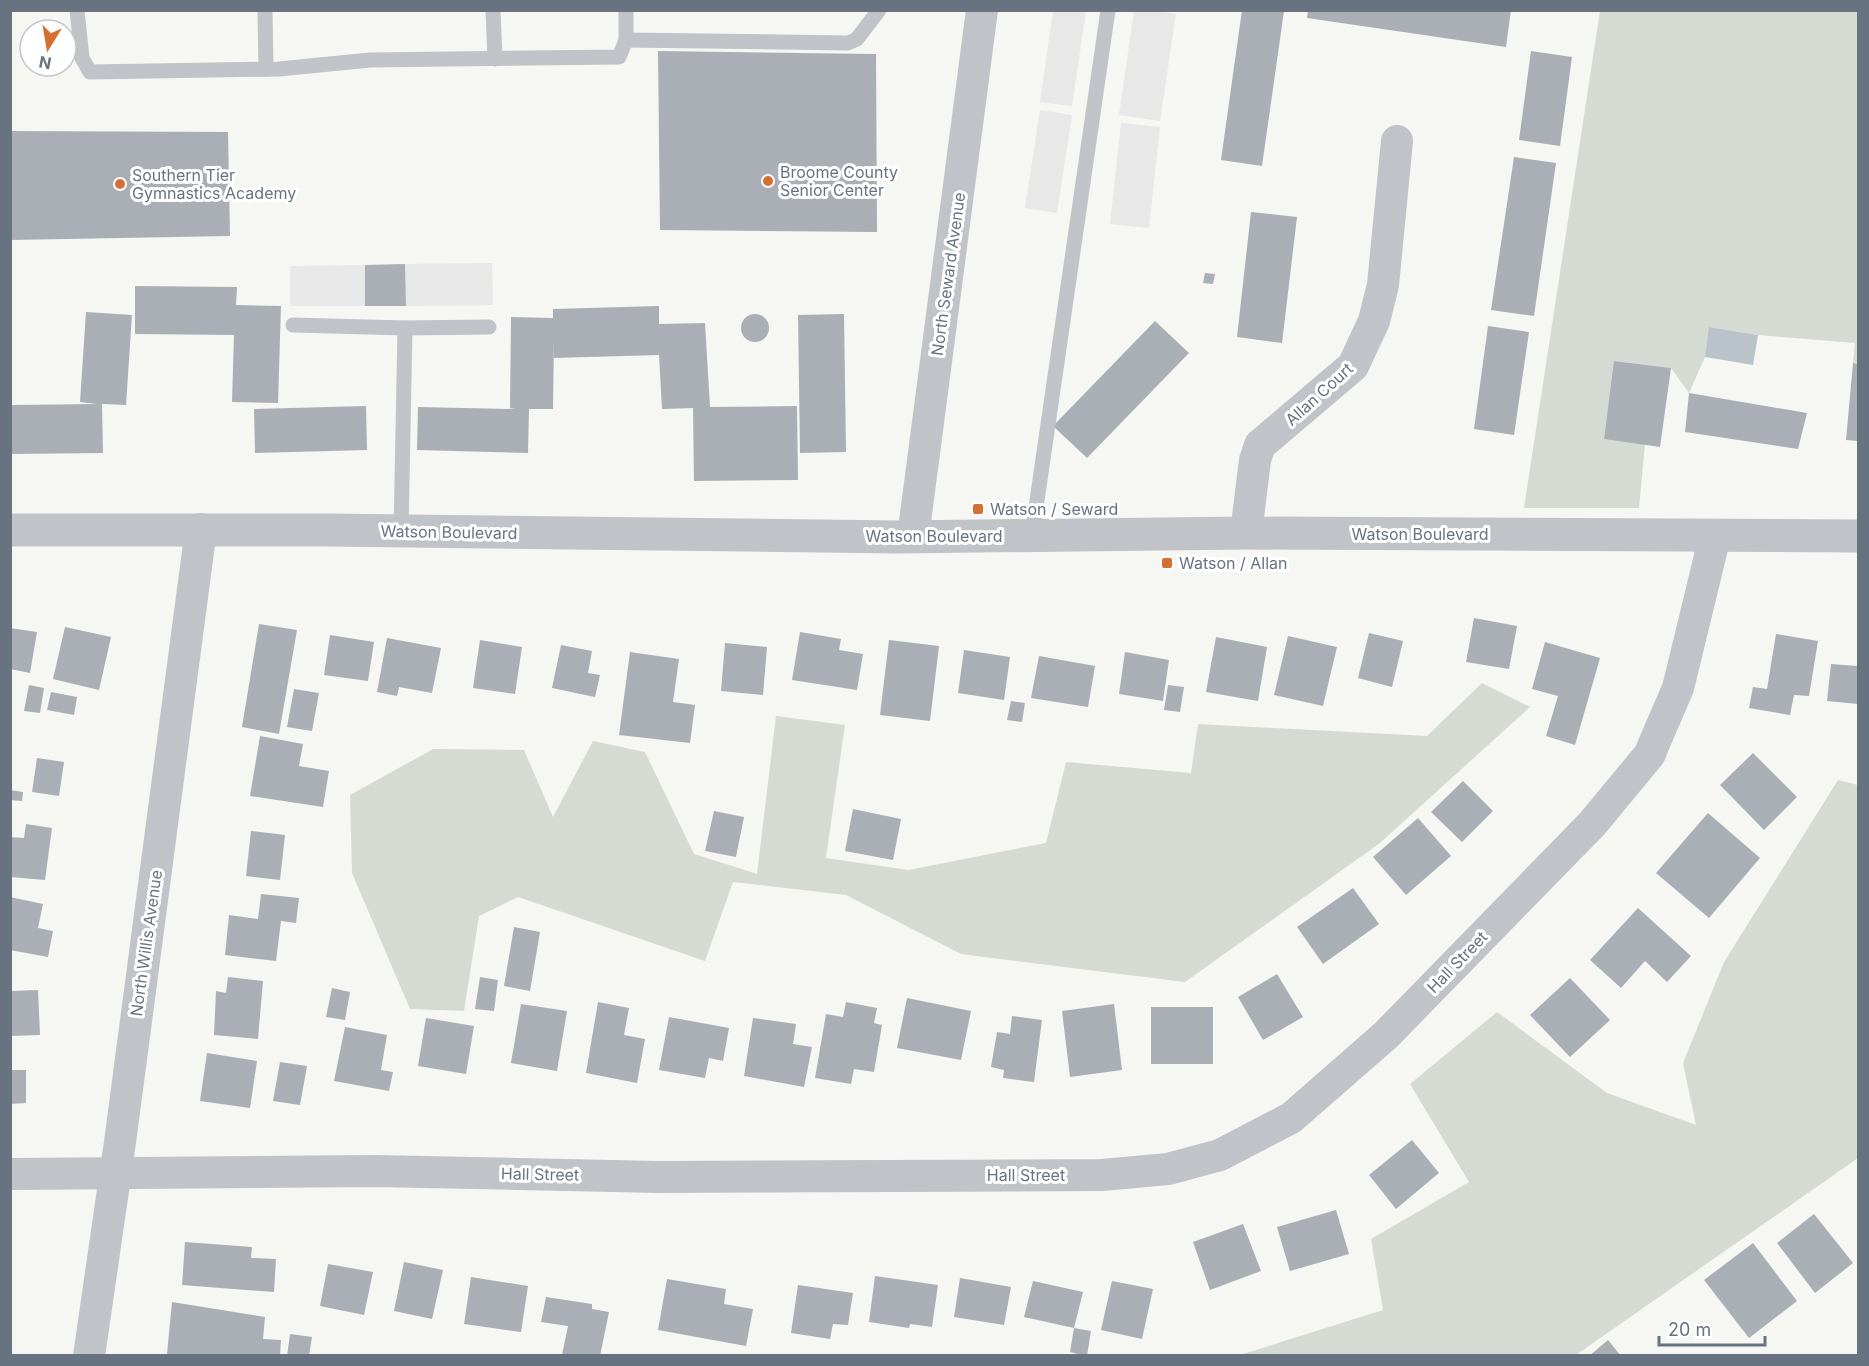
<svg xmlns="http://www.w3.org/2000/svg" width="1869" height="1366" viewBox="0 0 1869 1366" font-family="Inter,sans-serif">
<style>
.built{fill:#e7e8e7}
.green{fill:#d5dbd3}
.water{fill:#bac3c9}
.building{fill:#aaafb6}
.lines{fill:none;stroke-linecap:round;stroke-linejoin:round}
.service{stroke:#c0c3c7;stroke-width:15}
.minor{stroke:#c0c3c7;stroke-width:32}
.tertiary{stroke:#c0c3c7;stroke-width:33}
.poi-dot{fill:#d57034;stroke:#fff;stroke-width:2}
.labels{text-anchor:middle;stroke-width:6;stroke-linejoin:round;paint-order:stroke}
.poi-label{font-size:16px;fill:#687382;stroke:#fff;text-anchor:start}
.street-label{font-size:16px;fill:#687382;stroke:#fff}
</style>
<rect width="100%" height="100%" fill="#f6f6f3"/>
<g class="built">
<path d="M1053 11H1086L1072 106 1040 102Z"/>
<path d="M1134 11H1154L1176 14 1160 121 1119 115Z"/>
<path d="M1040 110 1072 115 1057 213 1025 208Z"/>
<path d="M1121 123 1160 127 1149 228 1110 224Z"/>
<path d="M492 263 493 305 406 306 405 264Z"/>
<path d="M365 265V306H290V266Z"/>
</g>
<g class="green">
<path d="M1600 11H1858V364L1853 363 1855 343 1758 335 1710 327 1705 357 1689 393 1671 368 1615 361 1604 438 1645 444 1639 508H1524Z"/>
<path d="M1482 683 1530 707 1380 843 1185 982 961 954 846 895 733 882 705 961 518 897 479 916 464 1011 410 1009 352 873 350 795 433 749 524 750 553 817 593 741 645 752 694 854 757 874 776 716 845 725 826 858 908 870 1046 843 1066 762 1191 773 1198 724 1427 736Z"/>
<path d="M1838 780 1858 785V1158L1576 1355H1240L1383 1310 1371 1239 1469 1182 1410 1084 1497 1012 1607 1093 1696 1125 1683 1063 1724 962Z"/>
</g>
<path class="water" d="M1709 327 1758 335 1753 365 1705 357Z"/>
<g class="building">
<path d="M1242 10 1284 11 1262 166 1221 160Z"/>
<path d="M1308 10H1511L1506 47 1307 18Z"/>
<path d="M658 51 876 54 877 232 660 230Z"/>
<path d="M1531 51 1572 57 1560 146 1519 140Z"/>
<path d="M10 131 228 132 230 236 10 240Z"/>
<path d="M1514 157 1556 163 1534 316 1491 310Z"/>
<path d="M1251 212 1297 217 1282 343 1237 337Z"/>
<path d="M405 264 406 306H365V265Z"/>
<path d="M1205 273 1215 274 1213 284 1203 283Z"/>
<path d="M135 286 237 287 236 305 281 306 278 403 232 402 234 335 135 334Z"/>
<path d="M659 306V324L705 323 710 407 797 406 798 480 694 481 693 408 662 409 659 355 554 358V339L553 409H529L528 453 417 450 418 407 516 409 510 408 511 317 553 318V309Z"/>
<path d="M86 312 132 315 126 405 102 404 103 453 10 454V405L97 404 80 402Z"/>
<circle cx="755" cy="328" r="14"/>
<path d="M844 314 846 452 800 453 798 315Z"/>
<path d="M1155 321 1189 353 1087 458 1053 426Z"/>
<path d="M1488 326 1529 332 1514 435 1474 429Z"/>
<path d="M1614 361 1671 368 1660 447 1604 439Z"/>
<path d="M1853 363 1858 364V441L1846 440Z"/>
<path d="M1689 393 1807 413 1798 449 1685 432Z"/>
<path d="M366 406 367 450 255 453 254 409Z"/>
<path d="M1474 618 1517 626 1509 669 1466 662Z"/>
<path d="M259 624 297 630 279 734 242 727Z"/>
<path d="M65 627 111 637 99 690 53 679Z"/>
<path d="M10 628 37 632 30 673 10 669Z"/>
<path d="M800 632 841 639 839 650 863 654 857 690 792 680Z"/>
<path d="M1369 633 1403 641 1392 687 1358 678Z"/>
<path d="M1776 634 1818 641 1809 696 1794 695 1790 715 1749 708 1753 687 1767 689Z"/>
<path d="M330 635 374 642 368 681 324 675Z"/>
<path d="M1288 636 1337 647 1323 706 1274 695Z"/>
<path d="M1216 637 1267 647 1258 701 1206 692Z"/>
<path d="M387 638 441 648 432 693 399 687 397 696 377 692Z"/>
<path d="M480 640 522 647 515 694 473 688Z"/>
<path d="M889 640 939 646 930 721 880 715Z"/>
<path d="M1545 642 1600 658 1575 745 1546 736 1558 696 1532 689Z"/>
<path d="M725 643 767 647 763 695 721 691Z"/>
<path d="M561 645 592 651 588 673 600 675 595 697 552 688Z"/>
<path d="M964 650 1010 657 1004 700 958 693Z"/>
<path d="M630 652 679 659 673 702 695 705 690 743 619 735Z"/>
<path d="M1125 652 1169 660 1163 701 1119 694Z"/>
<path d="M1039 656 1095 666 1088 707 1031 698Z"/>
<path d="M1831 664 1858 666V704L1827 701Z"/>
<path d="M29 685 44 688 40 713 24 711Z"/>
<path d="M1168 685 1184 687 1180 712 1164 710Z"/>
<path d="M294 689 319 693 312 731 287 727Z"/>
<path d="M51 692 77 697 74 715 47 710Z"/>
<path d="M1011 701 1025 703 1022 722 1007 720Z"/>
<path d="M260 736 303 744 299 766 329 771 323 807 250 796Z"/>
<path d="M1753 753 1797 797 1764 830 1720 785Z"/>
<path d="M37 758 64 762 59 796 32 792Z"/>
<path d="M1463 781 1493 811 1462 842 1431 812Z"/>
<path d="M10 790 23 792 22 801 10 800Z"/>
<path d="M853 809 901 819 893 860 845 851Z"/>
<path d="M714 811 744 817 736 857 705 851Z"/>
<path d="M1708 813 1760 858 1709 918 1656 873Z"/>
<path d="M1418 818 1451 856 1406 895 1373 857Z"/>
<path d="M26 824 52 828 45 880 10 877V837L24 838Z"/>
<path d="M251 831 285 835 280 880 246 876Z"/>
<path d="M1353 888 1379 924 1323 964 1297 927Z"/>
<path d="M261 894 299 898 296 923 281 921 276 961 225 955 229 915 258 919Z"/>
<path d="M10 897 43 904 38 928 53 931 48 957 10 950Z"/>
<path d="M1638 908 1691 956 1667 982 1645 961 1621 988 1590 960Z"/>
<path d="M514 927 540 932 530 991 504 986Z"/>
<path d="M1277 974 1303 1017 1263 1040 1238 997Z"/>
<path d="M228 977 263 981 258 1039 214 1035 216 991 226 993Z"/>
<path d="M480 977 498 980 494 1011 475 1009Z"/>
<path d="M1570 978 1610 1020 1570 1057 1530 1015Z"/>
<path d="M332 988 350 992 345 1020 326 1017Z"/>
<path d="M38 990 40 1035 10 1036V991Z"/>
<path d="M907 998 971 1011 961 1060 897 1048Z"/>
<path d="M598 1002 629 1008 624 1035 645 1039 637 1083 586 1073Z"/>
<path d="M846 1002 877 1008 874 1023 882 1025 874 1072 854 1069 851 1084 815 1078 826 1014 843 1017Z"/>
<path d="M521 1004 567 1011 557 1071 511 1063Z"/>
<path d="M1114 1004 1122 1070 1070 1077 1062 1011Z"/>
<rect x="1151" y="1007" width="62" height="57"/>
<path d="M1012 1016 1042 1020 1034 1082 1003 1078 1004 1070 991 1067 997 1032 1010 1034Z"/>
<path d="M669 1017 729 1028 723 1061 709 1058 705 1078 659 1070Z"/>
<path d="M426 1018 474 1026 466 1074 418 1066Z"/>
<path d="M753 1018 796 1024 793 1044 812 1047 804 1087 744 1076Z"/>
<path d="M345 1027 387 1035 381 1070 393 1072 389 1091 334 1081Z"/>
<path d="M207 1053 257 1061 250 1108 200 1101Z"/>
<path d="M280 1062 307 1066 300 1105 273 1101Z"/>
<path d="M10 1070H26V1103L10 1104Z"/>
<path d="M1412 1140 1439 1173 1396 1209 1369 1175Z"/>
<path d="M1336 1210 1349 1254 1290 1271 1277 1227Z"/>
<path d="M1814 1214 1853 1263 1815 1293 1777 1243Z"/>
<path d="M1243 1224 1261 1271 1210 1290 1193 1242Z"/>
<path d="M185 1242 252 1247 251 1258 276 1259 274 1292 182 1285Z"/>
<path d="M1753 1243 1797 1301 1749 1338 1704 1280Z"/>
<path d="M404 1262 443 1270 432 1319 394 1311Z"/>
<path d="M328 1264 373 1272 364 1315 320 1306Z"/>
<path d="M875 1276 938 1285 932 1327 910 1324 909 1328 869 1322Z"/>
<path d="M471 1277 528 1286 521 1332 464 1324Z"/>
<path d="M960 1278 1011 1287 1004 1325 954 1317Z"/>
<path d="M667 1279 726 1289 724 1304 753 1309 746 1346 658 1330Z"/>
<path d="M1033 1281 1083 1292 1074 1328 1024 1317Z"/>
<path d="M1112 1281 1153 1289 1142 1339 1101 1330Z"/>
<path d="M798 1285 853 1293 848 1325 833 1324 830 1339 791 1333Z"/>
<path d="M546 1297 592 1304V1309L609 1312 600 1356 562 1355 568 1326 541 1322Z"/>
<path d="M172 1302 265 1317 263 1339 281 1340 280 1356 167 1354Z"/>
<path d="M1074 1328 1091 1331 1087 1356 1070 1352Z"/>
<path d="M290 1334 312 1337 309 1356H287Z"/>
<path d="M1608 1340 1621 1356H1589Z"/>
</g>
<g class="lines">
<g class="service">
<path d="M77 10 82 58 90 72 279 69 370 60 619 57 626 40V10"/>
<path d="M265 10 266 69"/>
<path d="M493 10 495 59"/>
<path d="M626 40 848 43 857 39 879 10"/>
<path d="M293 325 405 328 401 532"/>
<path d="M405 328 489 327"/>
<path d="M1032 535 1108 10"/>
</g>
<g class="minor">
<path d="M1246 533 1255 460 1260 445 1353 366 1374 321 1383 285 1397 141"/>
<path d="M913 537 982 10"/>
<path d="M10 1174 375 1171 659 1177 1102 1175 1168 1169 1220 1155 1291 1118 1386 1035 1592 824 1650 754 1653 746 1678 688 1715 536"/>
<path d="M89 1356 120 1142 201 529"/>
</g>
<path class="tertiary" d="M10 530H326L898 537 1246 533 1858 536"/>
</g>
<g class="poi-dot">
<circle cx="768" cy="181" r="6"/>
<circle cx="120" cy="184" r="6"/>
<rect x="972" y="503" width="12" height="12" rx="3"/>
<rect x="1161" y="557" width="12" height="12" rx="3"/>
</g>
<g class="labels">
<g class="poi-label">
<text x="780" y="178">Broome County<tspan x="780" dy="18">Senior Center</tspan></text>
<text x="132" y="181">Southern Tier<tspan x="132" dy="18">Gymnastics Academy</tspan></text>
<text x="990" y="515">Watson / Seward</text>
<text x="1179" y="569">Watson / Allan</text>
</g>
<g class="street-label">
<text transform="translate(948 274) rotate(-82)" y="6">North Seward Avenue</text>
<text transform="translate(1319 394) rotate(-42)" y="6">Allan Court</text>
<text transform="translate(449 532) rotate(1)" y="6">Watson Boulevard</text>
<text x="1420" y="540">Watson Boulevard</text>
<text x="934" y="542">Watson Boulevard</text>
<text transform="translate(146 943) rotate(-82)" y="6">North Willis Avenue</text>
<text transform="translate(1457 962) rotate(-46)" y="6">Hall Street</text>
<text transform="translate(540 1174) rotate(1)" y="6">Hall Street</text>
<text x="1026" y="1181">Hall Street</text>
</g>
</g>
<rect width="1869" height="1366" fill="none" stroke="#687382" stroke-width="24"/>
<g transform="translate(48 48) rotate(191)"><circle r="28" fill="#ffffff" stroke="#c3c7cd" stroke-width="1.5"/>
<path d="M0-4.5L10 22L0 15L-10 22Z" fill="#d57034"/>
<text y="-9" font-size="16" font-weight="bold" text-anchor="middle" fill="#687382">N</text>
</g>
<path d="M1659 1336v9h106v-9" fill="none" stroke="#687382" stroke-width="3"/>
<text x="1668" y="1336" font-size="18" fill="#687382" stroke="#ffffff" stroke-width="4.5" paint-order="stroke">20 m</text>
</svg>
